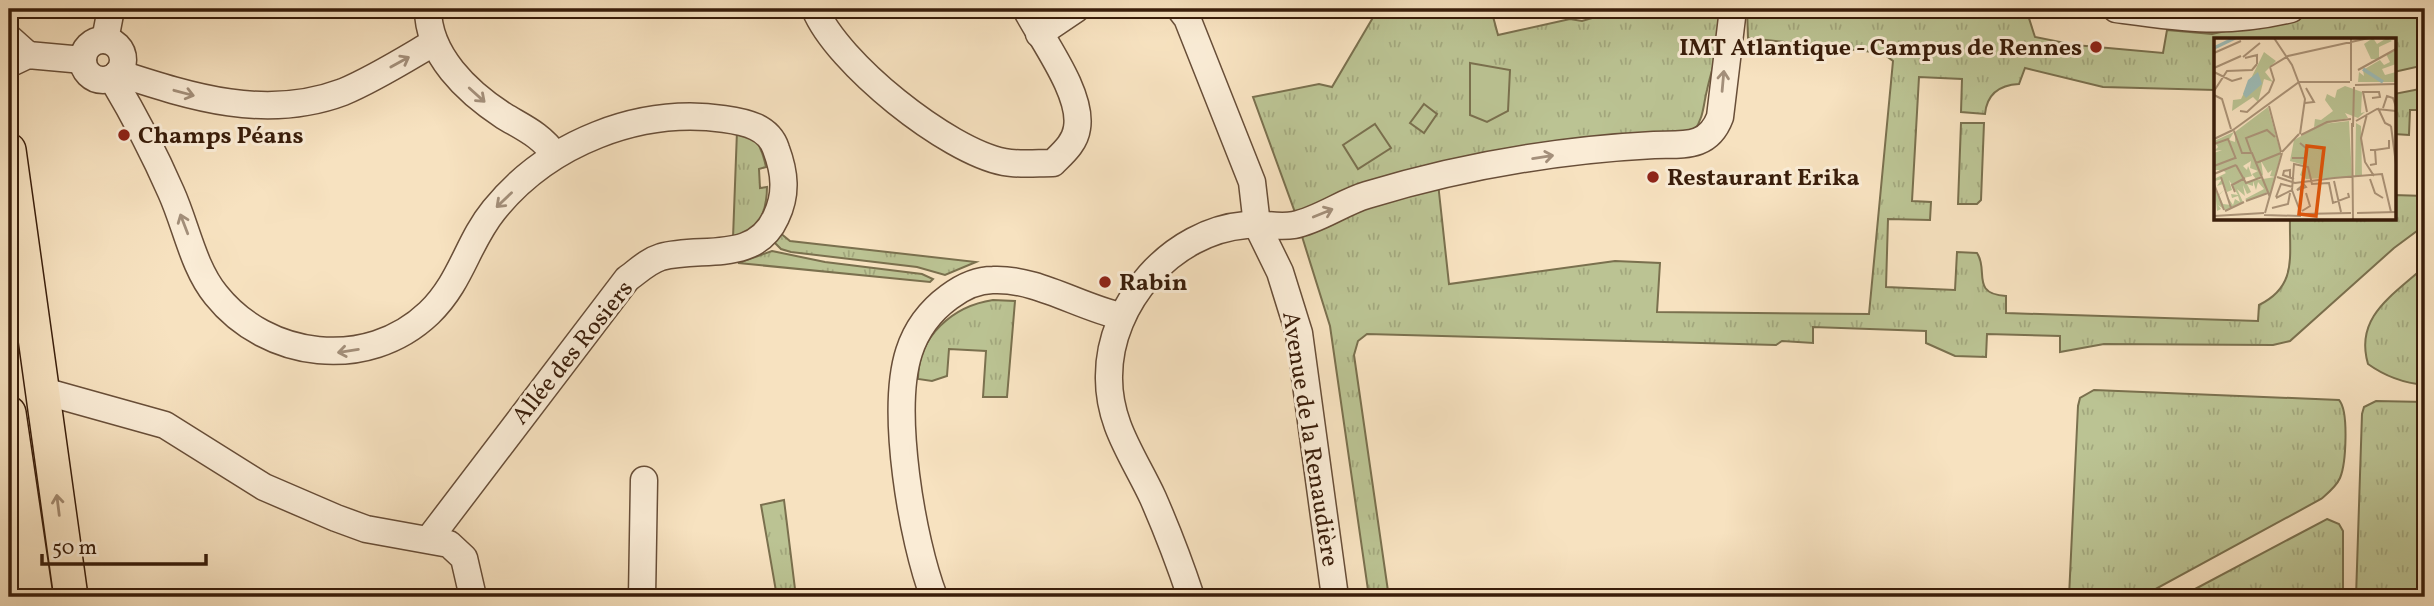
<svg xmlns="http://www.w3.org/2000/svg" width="2434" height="606" viewBox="0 0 2434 606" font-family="Vollkorn,serif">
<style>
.grass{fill:url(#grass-tufts);stroke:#7a704e;stroke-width:2}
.park{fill:#bbc393;stroke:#7a704e;stroke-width:2}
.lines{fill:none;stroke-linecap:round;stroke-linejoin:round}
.minor-casing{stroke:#684e38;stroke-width:29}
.major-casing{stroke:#391d0a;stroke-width:36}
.minor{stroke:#faecd6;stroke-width:26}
.major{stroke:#f7e2c0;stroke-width:33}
.oneway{stroke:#a38f7a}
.oneway2{stroke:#a2896e}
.poi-dot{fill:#8f2418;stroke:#faecd6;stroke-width:2.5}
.labels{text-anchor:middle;stroke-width:6;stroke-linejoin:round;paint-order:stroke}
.poi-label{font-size:24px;font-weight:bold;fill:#391d0a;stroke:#faecd6;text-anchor:start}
.street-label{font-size:24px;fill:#391d0a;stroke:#faecd6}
.inset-river{fill:none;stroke:#9ebdb8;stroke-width:3.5}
.inset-road{fill:none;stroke:#ab9377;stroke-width:2}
.view{fill:#df560c;fill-opacity:0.15;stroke:#df560c;stroke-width:3.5}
.inset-edge{fill:none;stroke:#391d0a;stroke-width:3.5}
</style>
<defs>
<pattern id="grass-tufts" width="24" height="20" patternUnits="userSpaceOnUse" patternTransform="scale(1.75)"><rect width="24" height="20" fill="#bbc393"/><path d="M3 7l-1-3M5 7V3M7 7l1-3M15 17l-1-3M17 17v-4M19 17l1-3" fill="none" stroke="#a2a77d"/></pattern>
</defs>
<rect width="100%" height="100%" fill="#f7e2c0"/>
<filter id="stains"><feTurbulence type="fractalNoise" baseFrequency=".00286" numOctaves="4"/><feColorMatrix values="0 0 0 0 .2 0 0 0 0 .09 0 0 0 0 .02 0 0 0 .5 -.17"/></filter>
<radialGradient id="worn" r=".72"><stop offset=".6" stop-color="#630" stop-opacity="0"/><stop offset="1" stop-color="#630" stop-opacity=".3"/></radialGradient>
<g class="grass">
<path d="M1378 9H1491L1498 35 1570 19 1582 21 1623 9H1725C1724 38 1713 62 1707 90 1703 106 1704 117 1694 131L1296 215 1253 97 1319 84 1332 87Z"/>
<path d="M1747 9H1756L1757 18 1913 17 1935 13 1940 9H2026L2035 37 2075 45 2163 53 2167 30 2212 34 2327 9H2425V65L2394 72V40H2215V90L2103 87 2025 68 2019 84C2000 85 1987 93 1985 114L1961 112 1962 79 1919 77 1912 201 1931 202 1930 220 1888 219 1886 287 1955 290 1957 252 1977 253C1989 270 1970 294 2006 296V313L2258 321 2259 305C2298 286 2289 256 2290 219H2394V195L2425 196V225L2394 248 2290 341 2273 345 2104 344 2060 352V336L1987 334 1986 357 1955 356 1926 343V331L1813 327V343L1782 341 1776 345 1367 334 1358 341 1354 355 1388 591 1382 597H1369L1330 326 1300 230 1438 183 1449 284 1615 261 1660 263 1657 312 1869 314 1893 61 1882 53 1748 38Z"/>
<path d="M2425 88V110H2410L2409 135 2394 134V94Z"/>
<path d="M1961 123H1984L1981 200 1977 204H1958Z"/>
<path d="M737 131C758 134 762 149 766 167L759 169 760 188 767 187C767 203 764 214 757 227L733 238Z"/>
<path d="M779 232 790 241 976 262 945 275 917 267 791 252 781 249 774 242Z"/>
<path d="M772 251 825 262 922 274 933 279 930 282 738 263Z"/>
<path d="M2425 266V385C2403 383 2386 377 2368 364 2354 316 2394 295 2425 266Z"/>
<path d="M993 300 1015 301 1007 397H983L986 351 949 349 947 376 932 381 918 379C918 336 953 306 993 300Z"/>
<path d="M2094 390 2339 400C2349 411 2346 464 2340 478 2336 487 2328 493 2321 499L2141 597H2069L2078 406 2080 398Z"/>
<path d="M2376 401 2425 402V597H2356L2362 414 2364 407Z"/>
<path d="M784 500 796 597H777L761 505Z"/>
<path d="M2327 519 2339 524 2343 531V597H2180Z"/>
</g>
<g class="park">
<path d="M1470 63 1510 70 1508 111 1487 122 1470 115Z"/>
<path d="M1424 104 1437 114 1424 133 1410 123Z"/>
<path d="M1375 124 1391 148 1358 169 1343 145Z"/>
</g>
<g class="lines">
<defs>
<g id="minor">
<path d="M428 9C428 55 467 92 504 116 524 128 541 135 555 155"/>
<path d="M815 9C837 63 947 151 1004 162 1019 165 1037 163 1053 163 1063 153 1075 143 1077 128 1083 94 1042 40 1026 9"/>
<path d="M1180 9 1187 18 1252 182 1257 225 1280 272 1299 333 1335 597"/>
<path d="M2116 9C2182 18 2225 25 2291 9"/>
<path d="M1039 34 1076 9"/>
<path d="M9 38 28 55"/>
<path d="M105 40 111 9"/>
<circle cx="103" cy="60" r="20"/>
<path d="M9 64 28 55 83 60"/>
<path d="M118 73C192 97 266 121 343 92 374 79 404 60 433 43"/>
<path d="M112 78C134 115 154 153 171 192 186 225 193 267 216 295 267 359 367 372 429 313 462 281 467 243 494 210 548 143 639 107 724 119 746 122 769 127 776 149 785 173 787 194 776 217 755 264 702 246 661 257 648 261 638 271 627 279L429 539"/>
<path d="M54 394 165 425 264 487 336 518 366 529 449 544 464 558 473 597"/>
<path d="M642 597 644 480"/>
<path d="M934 597C912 540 890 411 909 352 916 330 930 311 949 297 961 288 976 280 993 280 1035 278 1078 306 1120 316"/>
<path d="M1191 597C1180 564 1167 530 1153 498 1134 457 1108 424 1109 376 1109 303 1172 231 1246 225 1261 223 1278 228 1294 225 1319 220 1343 202 1367 195 1459 167 1558 150 1654 145 1683 144 1708 149 1720 117L1733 9"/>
</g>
<g id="major">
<path d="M9 150 71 597"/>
<path d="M9 413 36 597"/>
</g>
</defs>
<use href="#minor" class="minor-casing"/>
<use href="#major" class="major-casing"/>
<use href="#minor" class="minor"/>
<use href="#major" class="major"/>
</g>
<defs><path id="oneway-shaft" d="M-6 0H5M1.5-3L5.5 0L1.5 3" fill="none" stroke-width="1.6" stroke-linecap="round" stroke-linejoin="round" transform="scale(1.75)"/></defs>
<g class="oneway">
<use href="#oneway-shaft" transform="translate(400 62) rotate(-29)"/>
<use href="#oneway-shaft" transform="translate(1723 81) rotate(-85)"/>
<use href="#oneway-shaft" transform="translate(184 93) rotate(15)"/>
<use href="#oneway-shaft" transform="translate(477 95) rotate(42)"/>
<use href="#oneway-shaft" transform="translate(1543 157) rotate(-9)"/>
<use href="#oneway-shaft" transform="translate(504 200) rotate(136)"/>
<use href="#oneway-shaft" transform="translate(1323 213) rotate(-22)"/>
<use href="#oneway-shaft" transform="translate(184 224) rotate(-111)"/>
<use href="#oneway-shaft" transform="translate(348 351) rotate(171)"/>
</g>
<use class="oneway2" href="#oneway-shaft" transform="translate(58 505) rotate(-97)"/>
<g class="poi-dot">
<circle cx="2096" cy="47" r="7"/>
<circle cx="124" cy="135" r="7"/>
<circle cx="1653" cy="177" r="7"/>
<circle cx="1105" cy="282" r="7"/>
</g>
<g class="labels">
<g class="poi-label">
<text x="2082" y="55" text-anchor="end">IMT Atlantique - Campus de Rennes</text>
<text x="138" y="143">Champs Péans</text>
<text x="1667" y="185">Restaurant Erika</text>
<text x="1119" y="290">Rabin</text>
</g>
<g class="street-label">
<text transform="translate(572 352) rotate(-51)" y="8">Allée des Rosiers</text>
<text transform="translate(1311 439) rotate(81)" y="8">Avenue de la Renaudière</text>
</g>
</g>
<g transform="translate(2214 38)">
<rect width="182" height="182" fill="#f7e2c0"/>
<path d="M159 0 163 6 173 0 178 3 165 9V21H157L150 6ZM182 12V26L168 31 171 37 182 34V44H144L145 34 150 38 149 32 166 22 170 27 176 24 172 16ZM131 48 148 54 147 75 151 74 144 80 131 75 134 80 100 89 101 81 107 82 119 73 111 62 113 56 121 60 123 52ZM54 69 67 116 55 160 54 154 34 163 31 161 50 151 44 144 42 152 39 143V148L33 146 37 154 33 156 29 147 31 158 23 151 29 164 11 172 4 167 7 171 3 173 0 141 12 135 9 132 0 136 6 132H0V115L8 112 0 113 4 109 0 103 20 94 15 102 21 104V94ZM37 123 36 130 44 133 38 136 42 141 49 137 47 123 54 135 58 132 56 138 61 139 31 144 30 140 38 138 34 128 33 132 29 128ZM8 141 3 148 9 146 13 154 18 152 15 142 24 157 17 156 18 160 24 158 26 164 21 161 19 167 13 158 17 167 9 166 5 157 10 152 4 157 1 149V143ZM135 83 138 139 92 141 86 137 90 127 76 123 80 102 109 86Z" fill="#bbc393" fill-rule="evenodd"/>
<path d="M50 14 62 23 51 34 59 44 50 41 44 64 39 59 18 73 19 62 27 61ZM142 85 147 88 148 138 141 139Z" fill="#bbc393"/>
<path d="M44 34 48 46 32 60 29 56 34 42Z" fill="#9ebdb8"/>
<path class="inset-river" d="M0 10 21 0M149 31 169 44"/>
<path class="inset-road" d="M60 0 78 27 91 61 86 96M0 15 27 3M29 19 46 5M31 20 43 17V26M56 29 74 18 155 0M0 30 27 18M144 32 182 11M0 34 18 43 28 40M137 43V0M141 47 182 46M0 53 13 33 38 32 43 26M0 57 8 61 17 91M91 65 100 64 92 50M55 68 67 114M164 70 171 85 177 88M169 70 173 58 179 60 182 69M26 73 33 74 55 54 60 42 56 29M153 74 149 54H165L166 59 158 60M153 76 147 100 151 124 160 138M142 83 163 71 182 73M138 85 139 182M177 88 182 126M139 89 140 49M19 92 85 44H136M20 93 28 115H38L56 159M87 97 113 84 137 81M0 101 21 91M0 106 14 101 22 121M161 112 175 110V102M37 114 32 100 53 92 61 99M68 114 85 96M78 120H92L93 111 86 105M42 125 67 115M22 127 32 145 48 139M156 127 162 126 161 112H156M0 128 21 120M0 136 22 127M7 139 17 170M63 139 81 145 120 140M76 139V132L70 133 69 137 80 141M120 140 168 136 177 174M156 141 161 155 169 160M120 143 127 174M88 144 92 149 83 152 89 147M0 146 10 172M78 152 86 173M21 154 18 147 31 140M62 159 67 146 79 149M62 160 78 152 80 126 94 129 98 146 115 145 119 165 135 159 134 155M32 163 54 155M58 170 74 166 76 155M11 173 30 164M88 173 96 168 92 155M51 175 68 115M143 175 182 174M87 176 137 175M50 177 87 178M0 178 50 175"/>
<path class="view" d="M93 108 110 110 102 178 85 176Z"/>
<rect width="182" height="182" class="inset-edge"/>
</g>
<rect width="2434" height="606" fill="none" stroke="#f7e2c0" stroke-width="35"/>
<rect x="10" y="10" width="2413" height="585" fill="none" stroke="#391d0a" stroke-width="3.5"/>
<rect x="18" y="18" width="2399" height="571" fill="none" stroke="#391d0a" stroke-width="2"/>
<path d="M42 554v10h164v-10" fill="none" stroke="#391d0a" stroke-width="3.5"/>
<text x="52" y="554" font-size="21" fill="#391d0a" stroke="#faecd6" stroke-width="5" paint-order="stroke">50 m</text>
<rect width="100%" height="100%" filter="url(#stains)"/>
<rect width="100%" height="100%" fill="url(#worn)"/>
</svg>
